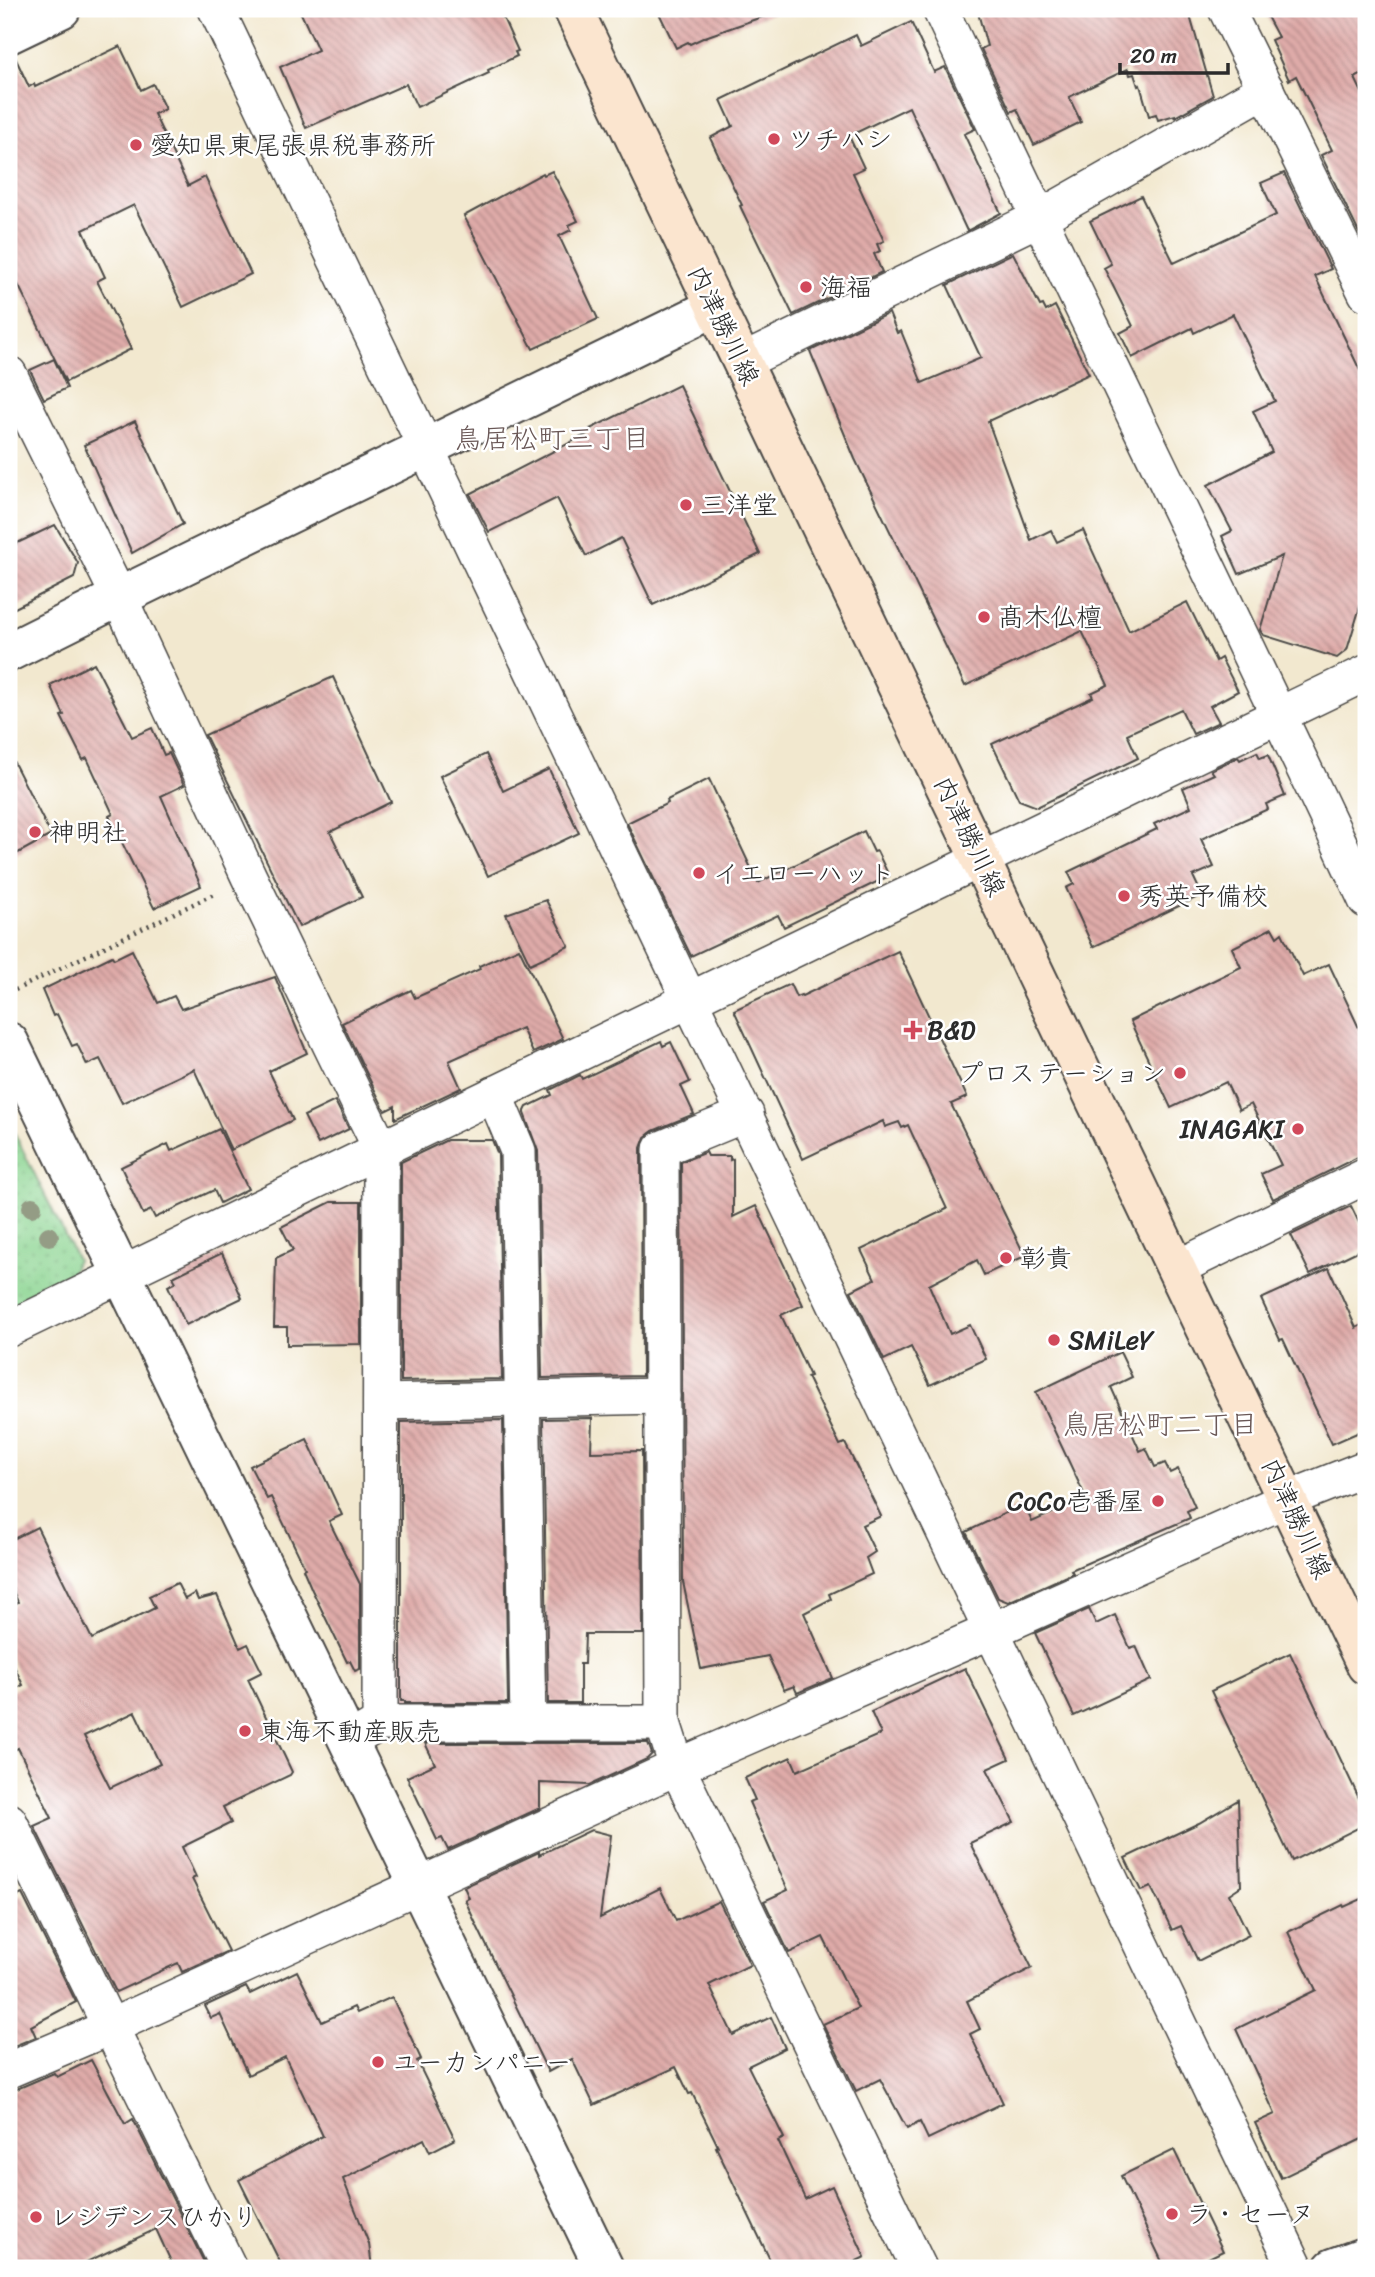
<svg xmlns="http://www.w3.org/2000/svg" width="1375" height="2277" viewBox="0 0 1375 2277" font-family="Sriracha,'Klee One',sans-serif">
<style>
.park{fill:url(#park-dots);stroke:#5a805e;stroke-width:2}
.building{fill:url(#building-back-hatch);fill-rule:evenodd}
.lines{fill:none;stroke-linecap:round;stroke-linejoin:round}
.minor-casing{stroke:#494744;stroke-width:38}
.tertiary-casing{stroke:#494744;stroke-width:42}
.secondary-casing{stroke:#494744;stroke-width:42}
.path{stroke:#494744;stroke-width:4.5;stroke-dasharray:2 5;stroke-linecap:butt}
.minor{stroke:#fff;stroke-width:35}
.tertiary{stroke:#fff;stroke-width:38}
.secondary{stroke:#fbe5cf;stroke-width:38}
.tree{fill:#949c85}
.poi-dot{fill:#d1495b;stroke:#fff;stroke-width:2.5}
.labels{text-anchor:middle;stroke-width:5;stroke-linejoin:round;paint-order:stroke}
.poi-label{font-size:26px;fill:#2b2b2b;stroke:#fff;text-anchor:start}
.street-label{font-size:26px;fill:#2b2b2b;stroke:#fff}
.neighbourhood-label{font-size:28px;fill:#6a5857;stroke:#fff}
</style>
<defs>
<pattern id="park-dots" width="8" height="8" patternUnits="userSpaceOnUse" patternTransform="scale(1.75)"><rect width="8" height="8" fill="#8ad490"/><path d="M2 2h.1M6 6h.1" fill="none" stroke="#77b67c" stroke-width="1.8" stroke-linecap="round"/></pattern>
<pattern id="building-back-hatch" width="6" height="6" patternUnits="userSpaceOnUse" patternTransform="scale(1.75)"><rect width="6" height="6" fill="#dfaba9"/><path d="M-1 5l2 2M0 0l6 6M5-1l2 2" fill="none" stroke="#b58b8a"/></pattern>
</defs>
<rect width="100%" height="100%" fill="#fff"/>
<filter id="ink" filterUnits="userSpaceOnUse"><feTurbulence type="fractalNoise" baseFrequency=".0143" numOctaves="2"/><feDisplacementMap in="SourceGraphic" scale="14" xChannelSelector="R" yChannelSelector="G"/><feConvolveMatrix kernelMatrix="1 2 1 2 8 2 1 2 1" color-interpolation-filters="sRGB"/></filter>
<filter id="wash" filterUnits="userSpaceOnUse"><feTurbulence type="fractalNoise" baseFrequency=".00686" numOctaves="4" result="noise"/><feDisplacementMap in="SourceGraphic" scale="28" xChannelSelector="R" yChannelSelector="G"/><feGaussianBlur stdDeviation="1.57" result="paint"/><feColorMatrix in="noise" values="0 0 0 0 0 0 0 0 0 0 0 0 0 0 0 0 0 1.4 0 .05"/><feComposite in="paint" operator="in"/></filter>
<g filter="url(#wash)">
<rect width="100%" height="100%" fill="#f2e8cf"/>
<path class="park" d="M9 1122 77 1260 70 1276 9 1306Z"/>
<g id="blocks">
<g class="building">
<path d="M299 9H499L518 51 515 52 517 56 488 70 489 73 417 107 406 84 306 128 280 67 318 50Z"/>
<path d="M657 9H772L773 13 705 37 690 44 688 42 676 48Z"/>
<path d="M977 9H1188L1213 96 1175 117V115L1158 120 1156 114 1149 116 1140 85 1138 86 1134 74 1130 75 1128 69 1069 97 1081 122 1034 145 1017 109 1011 112 981 49 987 46Z"/>
<path d="M1263 9H1366V72L1355 78 1366 101V237L1362 239 1321 155 1332 150 1296 76 1289 80 1271 40 1278 37Z"/>
<path d="M911 22 934 72 945 67 975 129 964 134 1001 213 967 231 909 107 849 136 864 168 853 173 884 241 877 244 880 251 874 254 882 272 793 315 740 206 742 205 710 138 733 126 721 100 856 35 861 46Z"/>
<path d="M120 46 141 90 153 84 165 109 154 114 188 186 205 177 251 274 183 307 134 205 83 230 105 277 97 281 131 349 66 382 9 266V56L14 55 29 87 34 84 35 87Z"/>
<path d="M552 171 578 221 569 225 571 230 559 236 598 319 533 349 464 216 543 173 544 175Z"/>
<path d="M1284 173 1331 269 1315 276 1366 383V587L1347 650 1337 658 1263 635 1260 630 1282 556 1239 574 1222 536 1232 531 1208 485 1272 452 1253 411 1275 401 1233 314 1194 333 1192 328 1132 358 1120 333 1133 326 1104 268 1111 264 1090 221 1141 196 1174 263 1276 215 1261 183Z"/>
<path d="M1013 253 1040 306 1043 305 1046 311 1055 306 1089 374 988 421 1031 540 1051 530 1057 542 1083 530 1129 631 1187 602 1216 661 1221 658 1238 691 1210 706 1219 722 1193 734 1181 709 1127 734 1138 758 1037 807 1019 800 992 744 1093 697 1091 693 1108 685 1082 631 965 686 855 459 810 351 889 313 897 333 901 331 922 383 981 358 947 285Z"/>
<path d="M54 359 67 388 44 399 30 370Z"/>
<path d="M679 385 760 554 653 605 621 538 586 556 557 498 489 532 470 494 591 432 590 429Z"/>
<path d="M135 421 183 524 132 553 84 445Z"/>
<path d="M55 525 78 563 74 578 9 611V547Z"/>
<path d="M94 663 132 737 152 728 164 755 169 753 184 785 161 796 201 886 154 908 109 816 113 814 87 758 83 760 61 716 64 715 50 685Z"/>
<path d="M333 677 391 802 330 832 362 897 299 927 205 735Z"/>
<path d="M1257 752 1260 758 1268 755 1285 796 1266 804 1268 809 1201 839 1214 867 1193 876 1202 895 1093 947 1066 888 1074 884 1068 872 1157 829 1154 824 1191 807 1183 788 1214 774 1211 770 1238 757 1240 760Z"/>
<path d="M9 753 51 835 9 858Z"/>
<path d="M486 754 503 791 549 769 579 833 488 876 440 776Z"/>
<path d="M709 779 758 883 864 831 874 852 877 851 889 876 784 927 778 915 691 956 627 823 668 803 667 800Z"/>
<path d="M546 900 569 946 530 964 506 914Z"/>
<path d="M1272 928 1277 937 1282 933 1303 976 1329 964 1366 1043V1153L1273 1199 1261 1174 1281 1165 1251 1104 1239 1110 1226 1082 1171 1108 1130 1021 1241 967 1232 948Z"/>
<path d="M519 948 563 1039 533 1053 522 1028 449 1061 461 1088 395 1119V1106L385 1111 342 1023 411 990 415 998 480 969 479 966Z"/>
<path d="M132 950 158 1003 174 996 181 1009 275 977 307 1053 269 1071 293 1120 231 1150 194 1069 122 1103 100 1059 87 1065 77 1044 72 1046 57 1014 53 1016 42 990 112 956 114 959Z"/>
<path d="M898 951 967 1097 951 1104 1025 1256 984 1275 977 1260 929 1285 950 1334 970 1325 986 1359 930 1385 911 1347 884 1360 851 1291 875 1279 861 1250 947 1209 908 1125 902 1128 899 1122 885 1127 883 1121 803 1159 734 1010 790 984 796 997 801 995 802 996Z"/>
<path d="M661 1041 663 1046 671 1042 690 1082 681 1086 694 1114 653 1131 645 1137 641 1148 642 1376 542 1378 538 1151 524 1113 527 1107 552 1095 550 1090 580 1075 582 1079Z"/>
<path d="M335 1101 349 1129 318 1144 304 1116Z"/>
<path d="M219 1129 248 1189 220 1203 214 1190 155 1218 151 1210 143 1214 121 1167 168 1144 171 1151Z"/>
<path d="M447 1140H492L498 1155 502 1379 401 1381V1162Z"/>
<path d="M706 1152 708 1156H730V1160L733 1159V1217L756 1206 803 1305 781 1315 810 1376 807 1377 840 1445 845 1443 881 1516 862 1525 875 1552 866 1558 872 1574 829 1594 831 1599 804 1613 833 1678 797 1693 794 1686 784 1690 768 1656 701 1669 683 1582 681 1162Z"/>
<path d="M331 1202H361V1344L287 1345V1327H274L276 1258 293 1250 281 1227Z"/>
<path d="M1351 1206 1366 1237V1247L1310 1274 1291 1235Z"/>
<path d="M222 1253 242 1298 186 1325 168 1286 176 1282 173 1277Z"/>
<path d="M1329 1268 1356 1328 1366 1323V1429L1332 1444 1283 1339 1280 1340 1261 1299Z"/>
<path d="M1120 1352 1132 1377 1111 1387 1140 1451 1146 1448 1155 1467 1165 1463 1170 1473 1178 1469 1195 1507 1187 1511 1190 1518 1071 1570 1073 1573 1008 1602 998 1598 966 1532 1024 1504 1032 1522 1086 1498 1036 1392Z"/>
<path d="M592 1418 591 1452 642 1451 643 1634H585L584 1664H580V1703H548L543 1419Z"/>
<path d="M503 1420 508 1703H405V1701H401V1422Z"/>
<path d="M307 1439 342 1515 329 1521 360 1584V1669L355 1671 350 1661 347 1662 312 1590 303 1569 305 1568 271 1497 267 1499 250 1466Z"/>
<path d="M37 1527 92 1639 155 1608 149 1596 177 1583 185 1599 195 1593 198 1600 217 1595 240 1648 248 1644 262 1672 248 1679 292 1772 290 1775 223 1807 231 1823 182 1847 196 1877 192 1879 228 1951 182 1972 178 1963 116 1992 34 1826 52 1818 18 1748 9 1753V1692L23 1685 9 1655V1607L18 1602 9 1582V1541ZM135 1712 160 1764 110 1788 84 1736Z"/>
<path d="M1089 1609 1096 1624 1115 1615 1130 1648 1136 1646 1151 1680 1074 1716 1035 1633Z"/>
<path d="M1290 1653 1366 1813V1824L1292 1861 1211 1691Z"/>
<path d="M965 1668 1009 1759 987 1769 1014 1822 970 1843 1032 1968 967 2001 980 2029 970 2034 1003 2103 928 2139 920 2122 907 2129 880 2079 856 2091 823 2024 858 2008 823 1937 789 1953 764 1901 788 1890 749 1802 755 1800 745 1778 791 1757 797 1771 881 1734 871 1712Z"/>
<path d="M425 1743H648L652 1754 647 1759 590 1785 540 1783V1808L448 1850 442 1838 437 1840 407 1777 435 1764Z"/>
<path d="M1238 1800 1241 1886 1229 1894 1249 1935 1198 1961 1181 1926 1172 1930 1151 1887 1141 1891 1125 1858 1199 1823Z"/>
<path d="M591 1830 611 1835 600 1918 660 1888 676 1921 719 1901 750 1965 709 1985 733 2035 771 2017 785 2048 748 2066 784 2138 778 2141 805 2199 832 2186 865 2257 842 2268H774L716 2147 718 2146 692 2093 689 2094 676 2067 594 2105 572 2059 548 2072 477 1926 465 1900 469 1898 464 1887 539 1852V1855Z"/>
<path d="M22 1894 76 2002 31 2026 36 2037 9 2048V1900Z"/>
<path d="M1366 1897V2137L1281 2178 1255 2123 1275 2114 1236 2029 1316 1990 1288 1932 1343 1905 1344 1907Z"/>
<path d="M297 1971 322 2022 354 2007 357 2013 392 1997 421 2059 417 2061 455 2139 430 2152 424 2139 343 2179 369 2244 372 2268H283L239 2180 323 2136 285 2057 248 2075 220 2014 211 2018 205 2006 246 1987 250 1994Z"/>
<path d="M91 2060 125 2124 133 2119 207 2268H174L156 2229 74 2268H9V2090L17 2089 54 2073 57 2077Z"/>
<path d="M1174 2150 1223 2251 1188 2268H1165L1121 2176Z"/>
</g>
</g>
</g>
<g filter="url(#ink)">
<use href="#blocks" fill-opacity="0" stroke="#494744" stroke-width="2"/>
<g class="lines">
<defs>
<g id="minor">
<path d="M216 9 1296 2268"/>
<path d="M940 9C1080 307 1227 602 1366 900"/>
<path d="M1226 9 1366 293"/>
<path d="M742 362 1039 218 1266 89"/>
<path d="M9 374 119 597 249 877 381 1149 380 1723"/>
<path d="M494 1094 518 1151 528 1724"/>
<path d="M746 1114 661 1149 663 1723 677 1767 919 2268"/>
<path d="M1177 1268 1366 1176"/>
<path d="M9 1329 1366 673"/>
<path d="M381 1402 662 1396"/>
<path d="M361 1734 380 1723H663"/>
<path d="M9 1821 229 2268"/>
<path d="M9 2070 110 2027 677 1767 991 1631 1288 1499 1366 1468"/>
</g>
<g id="tertiary">
<path d="M9 34 61 9"/>
<path d="M9 652 119 597 715 307"/>
<path d="M9 1042 604 2268"/>
<path d="M1333 2268 1366 2256"/>
</g>
<path id="secondary" d="M573 9 1366 1665"/>
</defs>
<use href="#minor" class="minor-casing"/>
<use href="#tertiary" class="tertiary-casing"/>
<use href="#secondary" class="secondary-casing"/>
<path class="path" d="M9 993 216 893"/>
<use href="#minor" class="minor"/>
<use href="#tertiary" class="tertiary"/>
<use href="#secondary" class="secondary"/>
</g>
<g class="tree">
<circle cx="32" cy="1207" r="10"/>
<circle cx="49" cy="1236" r="10"/>
</g>
</g>
<g class="poi-dot">
<circle cx="774" cy="139" r="7"/>
<circle cx="136" cy="145" r="7"/>
<circle cx="806" cy="287" r="7"/>
<circle cx="686" cy="505" r="7"/>
<circle cx="984" cy="617" r="7"/>
<circle cx="35" cy="832" r="7"/>
<circle cx="699" cy="873" r="7"/>
<circle cx="1124" cy="896" r="7"/>
<path d="M909.5 1019.5h7v7h7v7h-7v7h-7v-7h-7v-7h7z"/>
<circle cx="1180" cy="1073" r="7"/>
<circle cx="1298" cy="1129" r="7"/>
<circle cx="1006" cy="1258" r="7"/>
<circle cx="1054" cy="1340" r="7"/>
<circle cx="1158" cy="1501" r="7"/>
<circle cx="245" cy="1731" r="7"/>
<circle cx="378" cy="2062" r="7"/>
<circle cx="1172" cy="2214" r="7"/>
<circle cx="36" cy="2217" r="7"/>
</g>
<g class="labels">
<g class="poi-label">
<text x="788" y="148">ツチハシ</text>
<text x="150" y="154">愛知県東尾張県税事務所</text>
<text x="820" y="296">海福</text>
<text x="700" y="514">三洋堂</text>
<text x="998" y="626">髙木仏檀</text>
<text x="49" y="841">神明社</text>
<text x="713" y="882">イエローハット</text>
<text x="1138" y="905">秀英予備校</text>
<text x="927" y="1039">B&amp;D</text>
<text x="1166" y="1082" text-anchor="end">プロステーション</text>
<text x="1284" y="1138" text-anchor="end">INAGAKI</text>
<text x="1020" y="1267">彰貴</text>
<text x="1068" y="1349">SMiLeY</text>
<text x="1144" y="1510" text-anchor="end">CoCo壱番屋</text>
<text x="259" y="1740">東海不動産販売</text>
<text x="392" y="2071">ユーカンパニー</text>
<text x="1186" y="2223">ラ・セーヌ</text>
<text x="50" y="2226">レジデンスひかり</text>
</g>
<g class="street-label">
<text transform="translate(724 325) rotate(64)" y="9">内津勝川線</text>
<text transform="translate(970 836) rotate(64)" y="9">内津勝川線</text>
<text transform="translate(1297 1518) rotate(65)" y="9">内津勝川線</text>
</g>
<g class="neighbourhood-label">
<text x="552" y="448">鳥居松町三丁目</text>
<text x="1160" y="1434">鳥居松町二丁目</text>
</g>
</g>
<rect width="1375" height="2277" fill="none" stroke="#fff" stroke-width="35"/>
<path d="M1120 63v10h108v-10" fill="none" stroke="#2b2b2b" stroke-width="3.5"/>
<text x="1130" y="63" font-size="21" fill="#2b2b2b" stroke="#ffffff" stroke-width="5" paint-order="stroke">20 m</text>
</svg>
